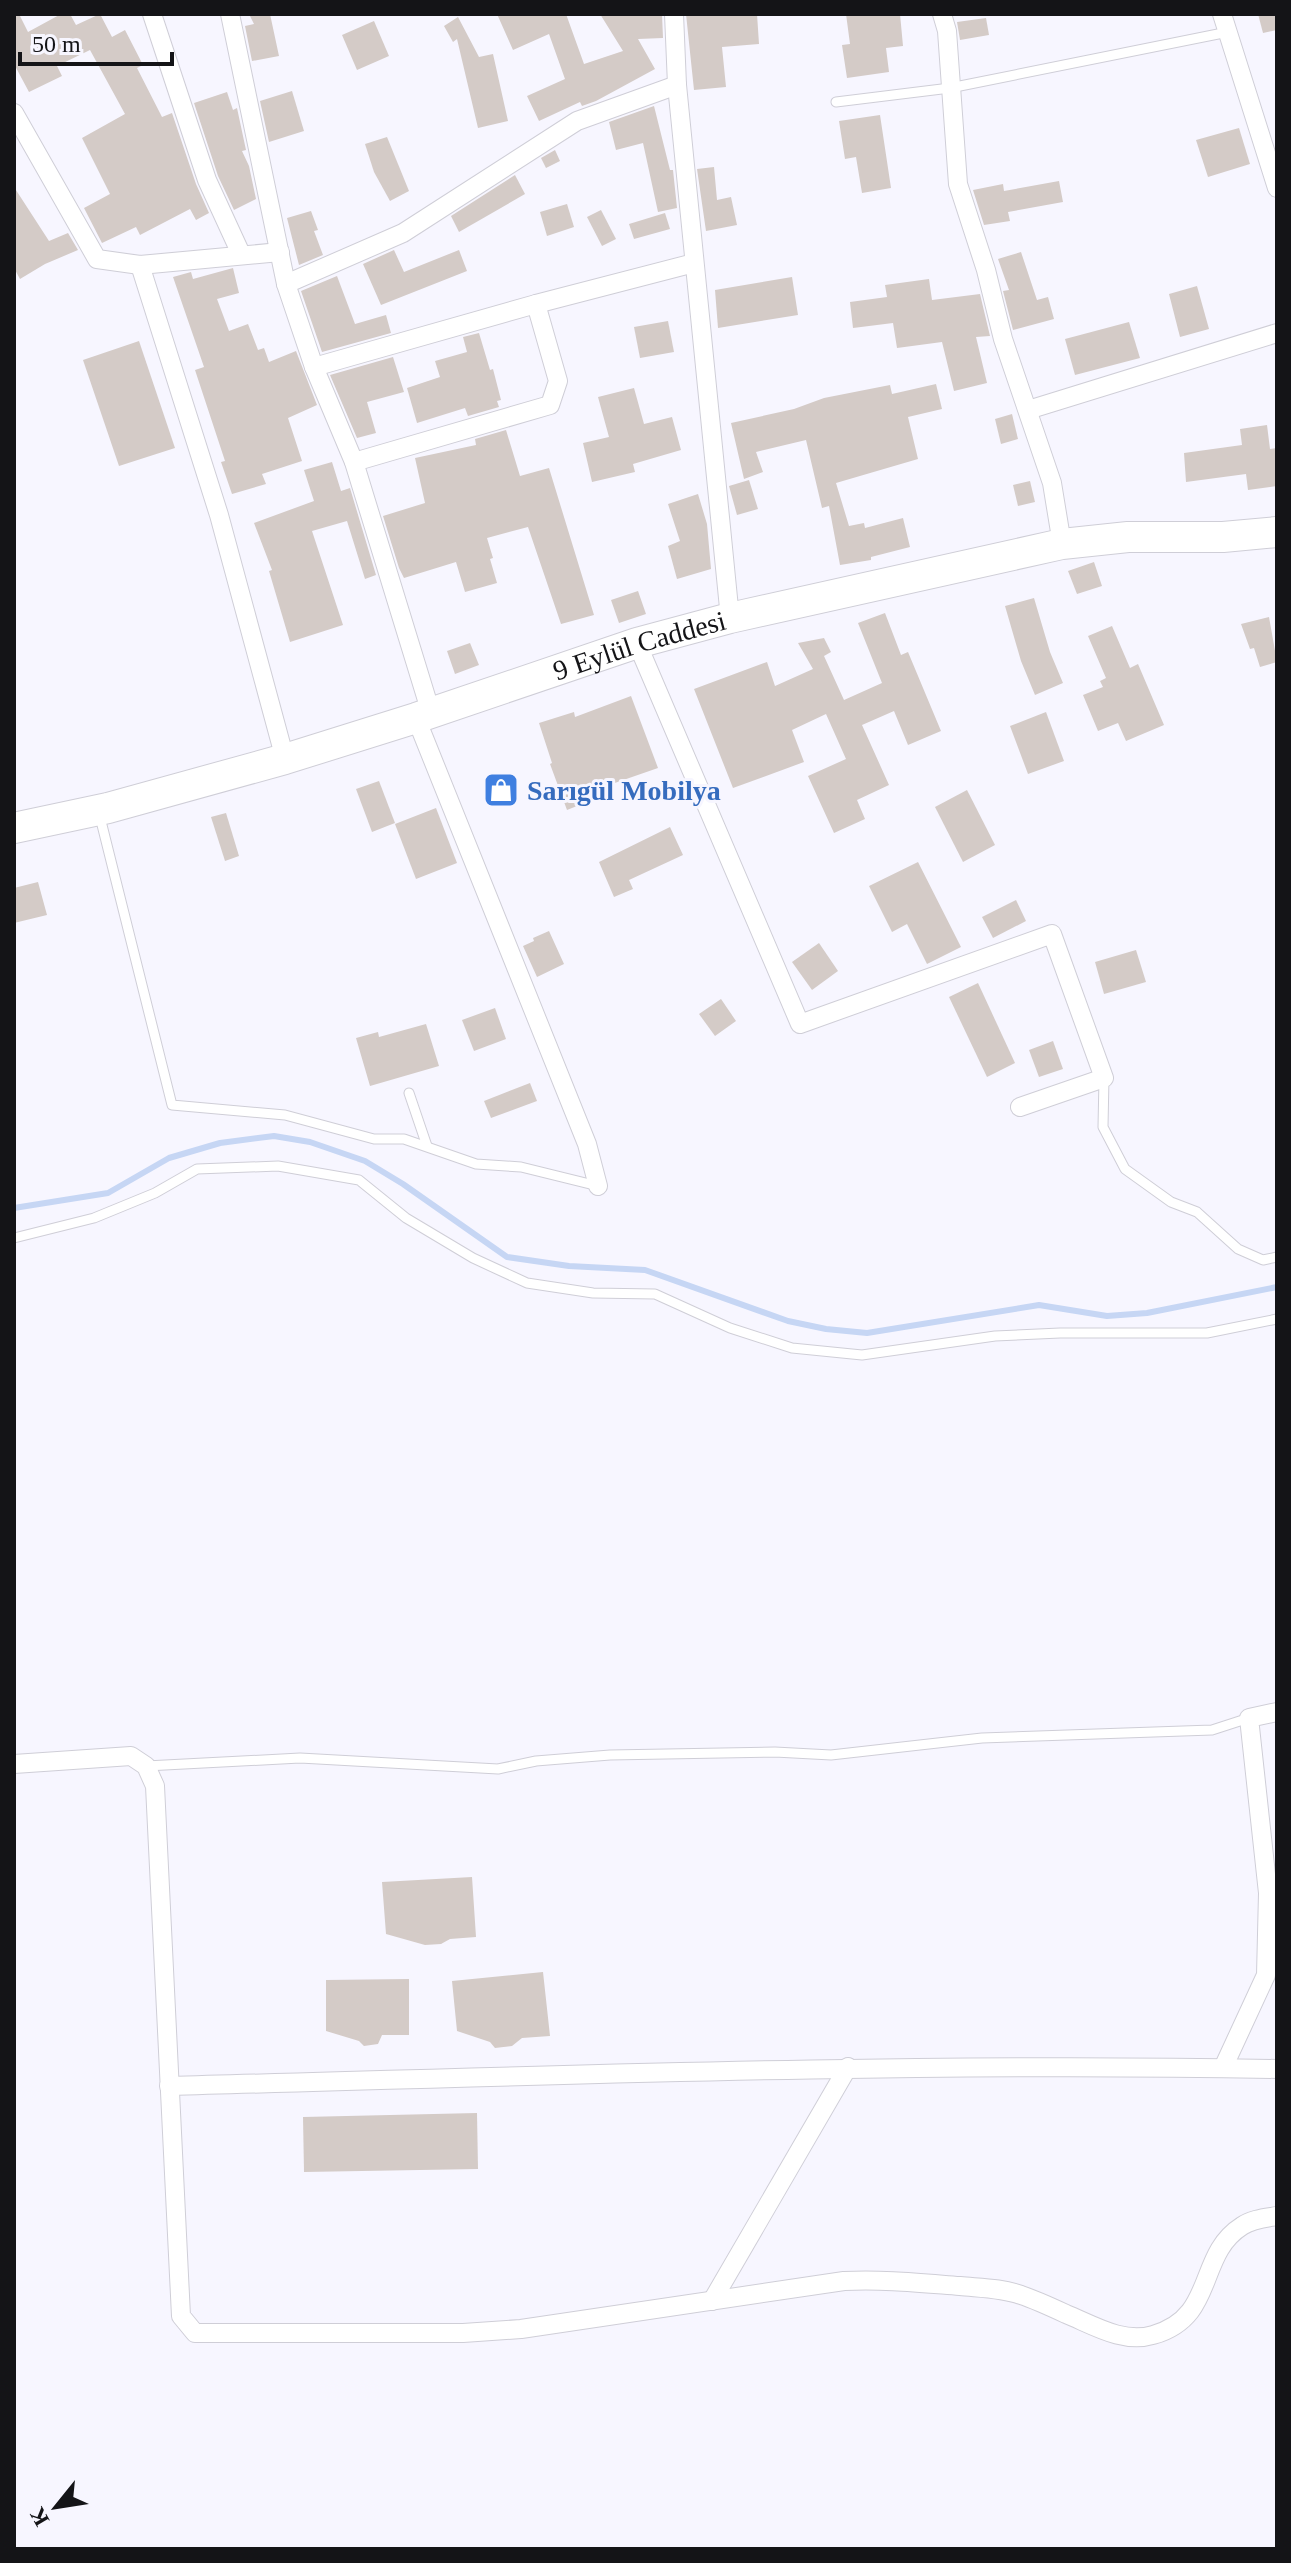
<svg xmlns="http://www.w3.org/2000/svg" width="1291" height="2563" viewBox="0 0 1291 2563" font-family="Georgia,serif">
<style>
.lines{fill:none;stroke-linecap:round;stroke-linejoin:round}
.stream{stroke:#c6d6f4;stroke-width:6}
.building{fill:#d4cbc7}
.lane-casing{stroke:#cfced7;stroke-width:11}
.street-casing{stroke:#cfced7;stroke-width:20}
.primary-casing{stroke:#cfced7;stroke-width:32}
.lane{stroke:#fff;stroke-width:9}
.street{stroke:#fff;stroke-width:18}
.primary{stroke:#fff;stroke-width:30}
.labels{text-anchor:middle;stroke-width:6;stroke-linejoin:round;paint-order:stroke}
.street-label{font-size:28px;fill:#141417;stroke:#f7f6ff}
.shop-label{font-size:28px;font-weight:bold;fill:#366cbe;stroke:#f7f6ff;text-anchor:start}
</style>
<rect width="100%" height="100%" fill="#f7f6ff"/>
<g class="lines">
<path class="stream" d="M14 1208 108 1193 169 1158 220 1143 274 1136 310 1142 365 1161 403 1184 507 1257 569 1266 645 1270 788 1321 826 1329 867 1333 1039 1305 1107 1316 1147 1313 1277 1287"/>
</g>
<g class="building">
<path d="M14 14H19L28 32 61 14H70L76 25 100 14 112 37 125 30 143 65 137 68 162 117 172 113 196 184 209 213 196 220 190 209 140 235 136 227 102 243 84 208 110 194 82 138 125 114 90 50 57 66 62 76 29 92 14 64Z"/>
<path d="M249 14H270L279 56 252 61 245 26 254 24Z"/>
<path d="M497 14H566L584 64 623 51 600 14H662L663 38 638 39 655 69 596 101 582 106 580 102 539 121 527 96 565 79 549 34 513 50Z"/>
<path d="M686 14H757L759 44 722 47 726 87 694 90Z"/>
<path d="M846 14H900L903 46 886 48 889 72 847 78 842 45 850 44Z"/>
<path d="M1258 14H1277V30L1263 33Z"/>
<path d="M458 17 479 57 493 54 508 121 478 128 457 39 453 42 444 26Z"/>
<path d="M986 18 989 35 960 40 957 22Z"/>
<path d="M374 21 389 56 357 70 342 35Z"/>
<path d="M292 91 304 131 269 142 260 101Z"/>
<path d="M227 92 233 110 237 108 246 150 242 151 249 166 256 199 234 210 218 176 194 103Z"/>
<path d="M654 106 670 170H673L677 208 658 212 643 143 616 150 609 122Z"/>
<path d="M880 115 891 188 862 193 856 157 845 159 839 121Z"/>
<path d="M1239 128 1250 164 1208 177 1196 140Z"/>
<path d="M387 137 409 191 390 201 374 172 365 144Z"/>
<path d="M555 150 560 161 546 168 541 158Z"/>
<path d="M714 167 717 200 731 197 737 225 706 231 697 169Z"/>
<path d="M515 175 525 194 459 232 451 216Z"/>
<path d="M1059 181 1063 202 1008 212 1010 221 984 225 973 190 1003 184 1004 191Z"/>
<path d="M14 187 49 241 68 233 78 250 45 264 20 279 14 268Z"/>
<path d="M567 204 574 227 547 236 540 212Z"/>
<path d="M601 210 616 239 602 246 587 217Z"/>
<path d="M311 211 318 230 314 231 323 255 299 265 287 218Z"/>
<path d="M665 213 670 229 634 239 629 224Z"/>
<path d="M394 250 404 272 459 250 467 271 381 305 363 264Z"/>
<path d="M1021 252 1037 300 1048 297 1054 319 1013 330 1003 291 1009 290 998 259Z"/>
<path d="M233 268 239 293 217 299 229 331 248 324 258 350 264 348 269 362 296 351 317 405 288 418 302 461 262 474 266 484 232 494 221 462 225 461 195 370 204 367 173 277 191 272 193 279Z"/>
<path d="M337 276 355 324 386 315 391 333 322 352 301 291Z"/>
<path d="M792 277 798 315 718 328 715 290Z"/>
<path d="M929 279 932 300 980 294 990 336 976 337 987 383 954 391 942 342 897 348 893 323 853 328 850 302 887 297 885 285Z"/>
<path d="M1197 286 1209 329 1180 337 1169 294Z"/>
<path d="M668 321 674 352 640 358 634 327Z"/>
<path d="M1129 322 1140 358 1075 375 1065 339Z"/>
<path d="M479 333 490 370 493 369 501 400 497 401 499 407 468 416 465 408 417 423 407 388 440 377 435 361 467 352 463 337Z"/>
<path d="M139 341 175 448 119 466 83 360Z"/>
<path d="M393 357 404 392 367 402 376 433 357 438 330 375Z"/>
<path d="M936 384 942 409 908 417 918 459 836 483 849 526 864 523 865 528 903 518 910 547 871 557V560L840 565 829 506 822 508 806 440 756 452 763 472 744 479 731 423 794 409 824 398 890 385 892 394Z"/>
<path d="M634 388 644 424 672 417 681 450 633 464 635 472 592 482 583 443 609 437 598 397Z"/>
<path d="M1012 414 1018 439 1001 444 995 419Z"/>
<path d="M1267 425 1270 449 1277 448V486L1248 490 1246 474 1186 482 1184 453 1242 445 1240 429Z"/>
<path d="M506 430 520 476 549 468 594 615 561 624 528 527 487 538 493 558 490 559 497 583 465 592 456 562 404 578 399 568 383 516 425 503 415 458 476 445 475 439Z"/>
<path d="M332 462 341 491 350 488 376 575 365 579 347 521 312 531 343 625 290 642 269 571 272 570 254 523 314 501 304 470Z"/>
<path d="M749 480 758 509 737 515 729 486Z"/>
<path d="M1030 481 1035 502 1018 506 1013 485Z"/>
<path d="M698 494 707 524 711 569 677 579 668 546 680 541 668 504Z"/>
<path d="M1094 562 1102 586 1077 594 1068 571Z"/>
<path d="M638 591 646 614 619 623 611 600Z"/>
<path d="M1034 598 1050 652 1063 683 1035 695 1021 661 1005 606Z"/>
<path d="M885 613 901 655 908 652 941 731 908 745 894 711 862 725 889 785 857 800 865 819 834 833 808 776 846 759 826 714 792 730 804 762 733 788 694 689 767 662 775 686 813 669 798 643 824 638 831 652 824 656 844 700 882 683 858 623Z"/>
<path d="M1269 617 1277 662 1260 667 1254 648 1250 649 1241 624Z"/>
<path d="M1112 626 1130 668 1138 664 1164 725 1126 741 1118 723 1098 731 1083 695 1103 687 1100 681 1106 678 1088 636Z"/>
<path d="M470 643 479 665 455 674 447 651Z"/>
<path d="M631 696 658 768 609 785 612 792 567 810 550 764 552 763 539 723 574 712 575 717Z"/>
<path d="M1046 712 1064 761 1028 774 1010 726Z"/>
<path d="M379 781 395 823 372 832 356 789Z"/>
<path d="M967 790 995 845 963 862 935 807Z"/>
<path d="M436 808 457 863 416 879 395 824Z"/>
<path d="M226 813 239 856 225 861 211 817Z"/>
<path d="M670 827 683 855 629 880 633 889 614 897 599 862Z"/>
<path d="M918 862 961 947 927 964 907 924 892 932 869 886Z"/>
<path d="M38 882 47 915 14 923V888Z"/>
<path d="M1016 900 1026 921 993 938 982 917Z"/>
<path d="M549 931 564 964 537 977 523 946 534 941 533 938Z"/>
<path d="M819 943 838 971 812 990 792 962Z"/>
<path d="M1136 950 1146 982 1104 994 1095 962Z"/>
<path d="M978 983 1015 1063 987 1077 949 997Z"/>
<path d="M721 999 736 1021 715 1036 699 1014Z"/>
<path d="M495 1008 506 1039 474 1051 462 1020Z"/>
<path d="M426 1024 439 1066 370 1086 356 1038 378 1032 379 1037Z"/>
<path d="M1053 1041 1063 1069 1039 1077 1029 1050Z"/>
<path d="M530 1083 537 1101 491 1118 484 1101Z"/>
<path d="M472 1877 476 1937 450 1939 441 1944 425 1945 386 1934 382 1882Z"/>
<path d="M543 1972 550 2036 522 2038 512 2046 495 2048 490 2042 457 2031 452 1981Z"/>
<path d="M409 1979V2035H382L378 2044 364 2046 359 2041 326 2031V1980Z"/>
<path d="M477 2113 478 2169 304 2172 303 2117Z"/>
</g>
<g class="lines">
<defs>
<g id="lane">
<path d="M836 102 950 88 1228 32"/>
<path d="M99 813 172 1105 285 1115 374 1139H404L476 1164 521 1167 598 1186"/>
<path d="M1104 1078 1103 1127 1125 1169 1171 1202 1197 1212 1238 1249 1263 1260 1277 1257"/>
<path d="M409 1093 427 1146"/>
<path d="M14 1238 94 1218 155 1193 197 1169 278 1166 359 1180 406 1218 473 1258 527 1283 593 1293 655 1294 730 1328 792 1348 862 1355 995 1336 1060 1333H1207L1277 1319"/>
<path d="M146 1766 300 1758 498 1769 536 1761 610 1755 775 1752 831 1755 982 1738 1212 1730 1249 1718"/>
</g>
<g id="street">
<path d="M152 14 207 180 241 254"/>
<path d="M230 14 286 284 314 367 354 462 431 713"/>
<path d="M674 14 677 85 730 618"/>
<path d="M942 14 947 31 958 184 986 270 1003 339 1052 483 1062 544"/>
<path d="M1222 14 1277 188"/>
<path d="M14 113 97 259 140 265 280 252"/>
<path d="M140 265 219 515 285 759"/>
<path d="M286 284 403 233 577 121 677 85"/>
<path d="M314 367 536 304 694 263"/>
<path d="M1028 410 1277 333"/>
<path d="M354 462 550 405 558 381 536 304"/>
<path d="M637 643 800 1024 1052 934 1104 1078 1020 1107"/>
<path d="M416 718 587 1144 598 1186"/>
<path d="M14 1764 131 1756 146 1766 155 1786 181 2316 195 2333H463L521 2329 844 2281C883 2279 921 2283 960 2286 980 2288 1002 2288 1021 2295 1036 2300 1051 2307 1066 2314 1093 2325 1123 2344 1153 2335 1217 2317 1196 2255 1242 2226 1252 2219 1265 2218 1277 2216"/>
<path d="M1223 2068 1266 1975 1268 1893 1249 1718 1277 1712"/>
<path d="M169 2086C538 2076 907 2062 1277 2069"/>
<path d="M712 2301 848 2067"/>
</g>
<g id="primary">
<path id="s1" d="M14 828 108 808 285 759 416 718 637 643 730 618 1062 544 1128 537H1223L1277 532"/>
</g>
</defs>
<use href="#lane" class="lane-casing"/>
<use href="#street" class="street-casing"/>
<use href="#primary" class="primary-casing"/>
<use href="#lane" class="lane"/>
<use href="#street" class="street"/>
<use href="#primary" class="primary"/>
</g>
<defs>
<symbol id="shop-square" viewBox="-11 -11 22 22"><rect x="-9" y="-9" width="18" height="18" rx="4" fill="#3f7fe0" stroke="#f7f6ff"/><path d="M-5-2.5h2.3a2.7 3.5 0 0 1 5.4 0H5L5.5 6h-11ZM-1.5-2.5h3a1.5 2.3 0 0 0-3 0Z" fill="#fff"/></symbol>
</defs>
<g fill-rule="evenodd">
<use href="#shop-square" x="481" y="770" width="40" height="40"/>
</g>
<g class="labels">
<g class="street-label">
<text dy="10" stroke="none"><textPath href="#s1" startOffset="652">9 Eylül Caddesi</textPath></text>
</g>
<g class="shop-label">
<text x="527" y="800">Sarıgül Mobilya</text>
</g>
</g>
<rect width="1291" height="2563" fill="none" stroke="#141417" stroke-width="32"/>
<g transform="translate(56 2507) rotate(240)" stroke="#f7f6ff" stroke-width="6" paint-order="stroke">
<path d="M0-6L14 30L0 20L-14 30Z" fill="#141417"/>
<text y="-12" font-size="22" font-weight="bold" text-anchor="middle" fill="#141417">K</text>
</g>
<path d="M20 52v12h152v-12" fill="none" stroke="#141417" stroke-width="4"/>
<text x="32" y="52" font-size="24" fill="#141417" stroke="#f7f6ff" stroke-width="6" paint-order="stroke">50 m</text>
</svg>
